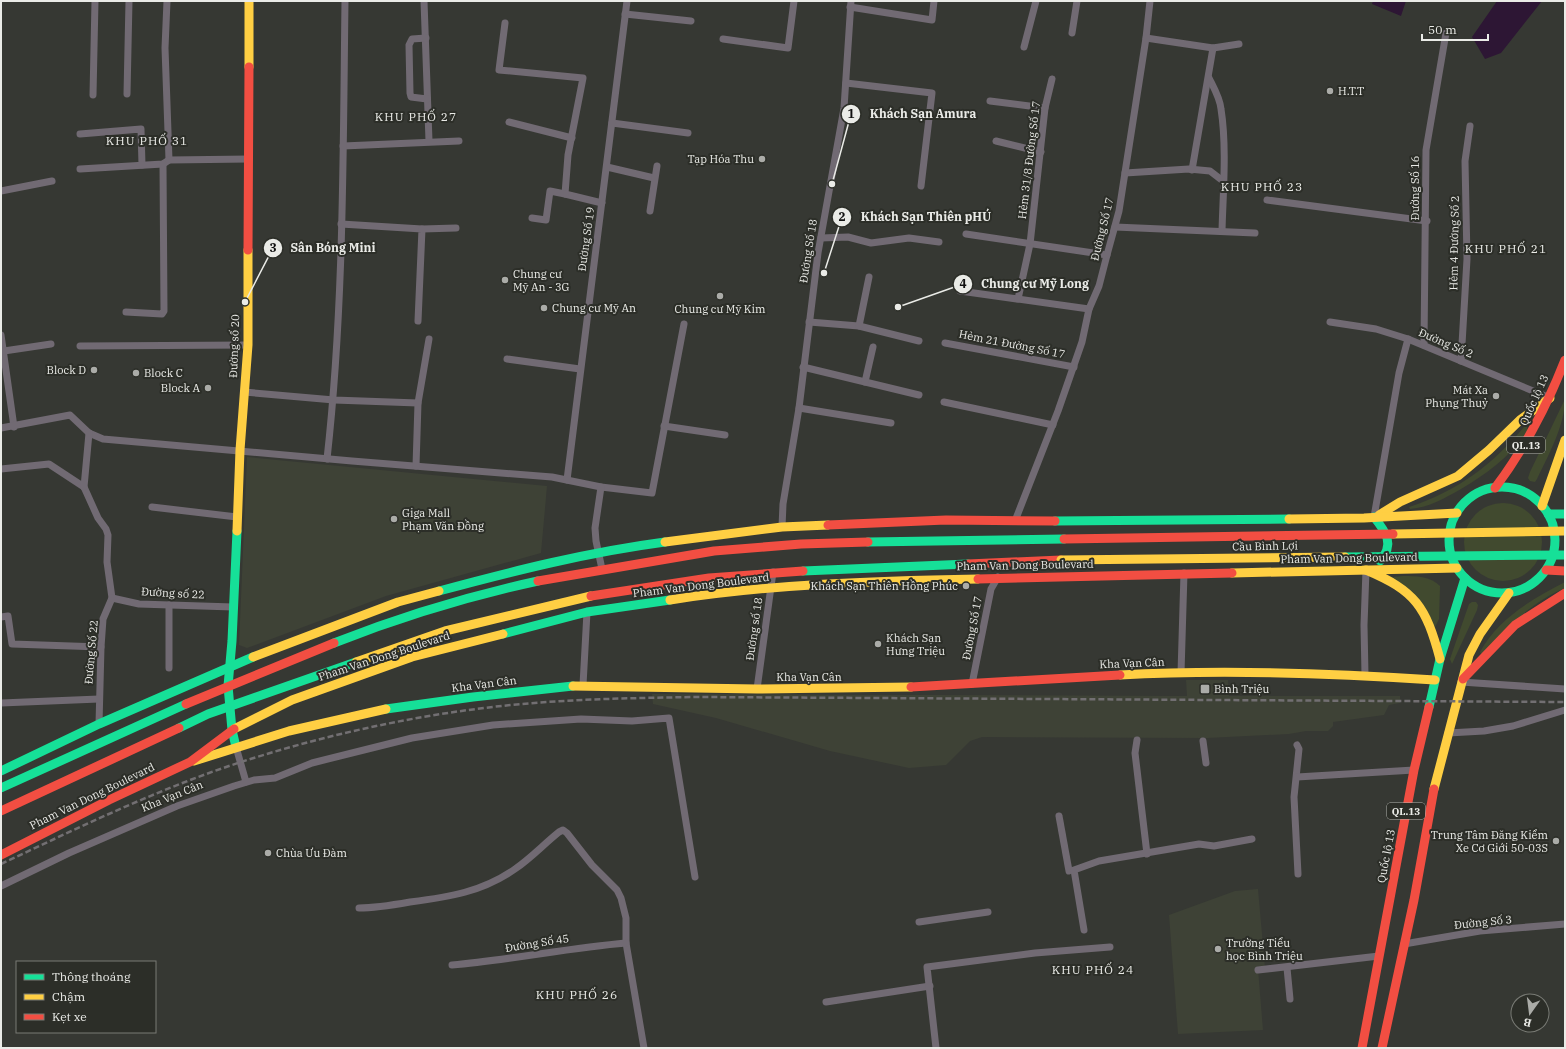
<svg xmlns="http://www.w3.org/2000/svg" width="1566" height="1049" viewBox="0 0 1566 1049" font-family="'IBM Plex Serif',serif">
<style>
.built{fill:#3e4236}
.green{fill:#414a2f}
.water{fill:#2d1634}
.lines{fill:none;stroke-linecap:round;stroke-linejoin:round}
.street{stroke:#716a73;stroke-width:7}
.fast{stroke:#16e098;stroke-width:9}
.slow{stroke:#ffcf43;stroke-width:9}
.jam{stroke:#f24e42;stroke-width:9}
.rail{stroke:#726f72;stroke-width:2.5;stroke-dasharray:6 3;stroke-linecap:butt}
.fast-bridge{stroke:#16e098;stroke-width:9}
.slow-bridge{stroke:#ffcf43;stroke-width:9}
.jam-bridge{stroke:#f24e42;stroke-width:9}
.poi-dot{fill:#abaca8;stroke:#2c2e28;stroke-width:1.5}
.labels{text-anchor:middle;stroke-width:4;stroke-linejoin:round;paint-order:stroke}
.shield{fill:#2c2e28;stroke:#b1b2ae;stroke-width:1}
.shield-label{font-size:10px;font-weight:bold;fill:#eaebe7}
.poi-label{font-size:11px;fill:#eaebe7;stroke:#2c2e28;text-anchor:start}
.street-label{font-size:11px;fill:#eaebe7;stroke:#2c2e28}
.neighbourhood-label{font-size:12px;letter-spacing:1px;fill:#eaebe7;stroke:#2c2e28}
.leader{fill:none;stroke:#eaebe7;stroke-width:1.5}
.callout-dot{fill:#eaebe7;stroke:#2c2e28;stroke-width:1.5}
.mark-label{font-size:12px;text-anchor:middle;font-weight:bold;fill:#111}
.callout-label{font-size:12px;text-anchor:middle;font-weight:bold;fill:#eaebe7;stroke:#2c2e28;stroke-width:4;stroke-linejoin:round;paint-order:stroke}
</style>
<rect width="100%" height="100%" fill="#363833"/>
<g class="built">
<path d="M247 457 547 486 541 553 386 596 247 648 239 645Z"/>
<path d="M1186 680H1228L1229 696H1400V703L1389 705 1384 715 1333 722V726L1328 731H1306L1289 734 1207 738 982 737 970 741 946 765 909 768 830 751 716 718 653 704 652 694 1187 696Z"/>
<path d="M1258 889 1265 968 1258 969 1263 1030 1178 1034 1169 915 1235 891Z"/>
</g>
<g class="green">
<path d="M1565 399C1565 425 1548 456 1537 479L1535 482 1530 481 1528 478 1530 472Z"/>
<path d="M1524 427H1527L1528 431C1509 457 1488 473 1461 489 1443 499 1430 507 1410 509L1409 507C1458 491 1492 465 1524 427Z"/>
<circle cx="1503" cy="542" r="39"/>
<path d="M1403 576C1416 576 1430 576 1440 586L1439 619 1435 627 1393 577Z"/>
<path d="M1565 582V588C1531 602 1507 628 1482 655L1480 652C1498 619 1532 599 1565 582Z"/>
<path d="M1472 602H1476L1478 605 1477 610 1452 664 1450 659 1469 604Z"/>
</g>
<g class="water">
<path d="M1373 1H1406L1401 16 1372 4Z"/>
<path d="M1497 1H1542L1501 53 1485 59 1472 37Z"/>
</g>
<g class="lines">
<g class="street">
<path d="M167 1 165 48 169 160"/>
<path d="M424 1 429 141"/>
<path d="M850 7 932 20 934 1"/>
<path d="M625 14 691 21"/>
<path d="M505 23 499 70 583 78 568 155 565 194 602 203"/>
<path d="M1072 33 1077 1"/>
<path d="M426 38 412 39 409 45 410 93 411 97 427 99"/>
<path d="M1146 38 1213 48 1239 44"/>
<path d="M723 39 788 48 794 1"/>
<path d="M1024 47 1036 1"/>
<path d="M1209 78C1214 88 1220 98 1221 109 1227 147 1223 193 1222 231"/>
<path d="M846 83 932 93 921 186"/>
<path d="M127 94 129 1"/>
<path d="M93 95 95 1"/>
<path d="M990 101 1045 108"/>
<path d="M509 122 572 138"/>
<path d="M612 123 688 133"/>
<path d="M80 134 141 129 142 165"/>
<path d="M996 141 1041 152"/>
<path d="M343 146 459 141"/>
<path d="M607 167 654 178"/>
<path d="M80 169 163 164 169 160 249 159"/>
<path d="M1192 170 1213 48"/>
<path d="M1125 173 1189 169 1210 171 1223 181"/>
<path d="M1 191 52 181"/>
<path d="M1267 200 1427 221"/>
<path d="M650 211 657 166"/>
<path d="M532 218 546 220 550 191 565 194"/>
<path d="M341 224 422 229 418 321"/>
<path d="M1115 227 1255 233"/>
<path d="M422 229 456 228"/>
<path d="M966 234 1107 255"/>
<path d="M821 238 848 237 871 243 909 238 939 242"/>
<path d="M960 291 1089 309"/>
<path d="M1018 299 1030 244 1045 108 1052 79"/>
<path d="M126 312 162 314 164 311 163 164"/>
<path d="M809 322 859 326 919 341"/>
<path d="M1330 322 1376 329 1408 339 1550 398"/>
<path d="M859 326 869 277"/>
<path d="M1 335 14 427"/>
<path d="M945 343 1074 367"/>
<path d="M1424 345 1426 150 1446 33"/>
<path d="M80 346 248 345"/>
<path d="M4 351 51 344"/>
<path d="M507 359 580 369"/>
<path d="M1461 361 1467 259 1465 161 1470 126"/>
<path d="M803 367 919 395"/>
<path d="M865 382 873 347"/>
<path d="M244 392 334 400 418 403"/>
<path d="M944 402 1053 425"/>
<path d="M799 408 891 423"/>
<path d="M664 426 725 435"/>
<path d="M1 428 70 415 89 433 103 439 352 461 552 477 601 487 652 493 684 324"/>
<path d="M327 459C344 307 343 153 345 1"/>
<path d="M416 466 418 403 429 339"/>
<path d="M1 469 49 464 84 487 98 518 106 529 108 535 107 562 112 598 103 619 101 647 99 724"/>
<path d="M567 480 627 1"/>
<path d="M84 487 89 433"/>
<path d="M601 487 595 528 596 541 602 569"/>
<path d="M152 507 237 517"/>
<path d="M1374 517 1399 373 1408 339"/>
<path d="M1015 521 1058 411 1082 342 1089 309 1099 286 1107 255 1119 211 1146 38 1150 1"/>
<path d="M782 527 783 504 799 408 818 253 844 108 851 1"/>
<path d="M112 598 139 604 233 607"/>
<path d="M1 617 8 616 12 644 101 647"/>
<path d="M169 668V605"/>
<path d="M1181 673 1184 573"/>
<path d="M1365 675 1364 625 1366 570"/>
<path d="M1461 682 1565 689"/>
<path d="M972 684 991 589 998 577"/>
<path d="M583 685 587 612"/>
<path d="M757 689 773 572"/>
<path d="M1 703 99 699"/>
<path d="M1448 733 1484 731 1513 726 1565 710"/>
<path d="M1137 740 1135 753 1147 854"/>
<path d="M1203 741 1206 763"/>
<path d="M1297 745 1299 749 1294 797 1298 874"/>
<path d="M236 747 246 782"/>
<path d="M1297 777 1414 770"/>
<path d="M1059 816 1069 871"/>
<path d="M1 886 69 853 177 806 234 786 254 780 275 778 312 763 412 738 493 725 581 719 632 721 669 718 695 877"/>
<path d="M359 908C376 908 393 905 410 902 449 897 482 892 515 869 531 858 544 844 559 832L563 830 567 833 592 865 617 890 621 898 626 918V943L644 1048"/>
<path d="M919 922 988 912"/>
<path d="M1084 930 1074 870 1099 861 1199 844 1214 846 1252 839"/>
<path d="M1404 944 1480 931 1565 924"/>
<path d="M452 965C510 960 568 948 626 943"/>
<path d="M1287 968 1290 999"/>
<path d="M1258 970 1379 956"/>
<path d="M826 1002 930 986"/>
<path d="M936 1048 927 967 1035 953 1110 947"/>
</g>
<g class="fast">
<circle cx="1502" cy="540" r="53"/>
<path d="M1548 514H1565"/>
<path d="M1374 517C1386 532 1395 544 1380 561"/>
<path d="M1055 521 1289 519"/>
<path d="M868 542 1064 539"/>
<path d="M803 571 968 564"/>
<path d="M439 591C513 571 589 552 665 542"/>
<path d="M503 634 587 612 670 600"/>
<path d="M334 643C400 617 469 596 538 581"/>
<path d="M1429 707 1440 659 1465 578"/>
<path d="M386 709 473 697 573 686"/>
<path d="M179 728 208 714 356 662"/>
<path d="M236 747 232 730 228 686 232 641 237 531"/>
<path d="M1 771 99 724 253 657"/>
<path d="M1 788 186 704"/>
</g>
<g class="slow">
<path d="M249 67V1"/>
<path d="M1542 506 1565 440"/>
<path d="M1379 515 1400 502 1458 476 1489 450 1520 420 1550 398"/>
<path d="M1289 519 1364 518 1457 513"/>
<path d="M237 531 240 450 248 345V250"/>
<path d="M665 542 782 527 828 525"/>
<path d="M1366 570C1416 591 1426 607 1440 659"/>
<path d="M1232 573 1457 568"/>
<path d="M670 600C771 584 875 581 978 579"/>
<path d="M253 657 398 602 439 591"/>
<path d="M356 662 445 631 591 596"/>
<path d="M1120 675C1225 669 1330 673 1435 680"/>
<path d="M573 686 757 689 911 687"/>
<path d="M234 729 292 700 412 657 503 634"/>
<path d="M194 761 289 731 386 709"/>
<path d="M1434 789 1469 655 1480 634 1509 593"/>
</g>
<g class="jam">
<path d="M248 250 249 67"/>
<path d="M1495 488C1525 448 1547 406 1565 360"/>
<path d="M828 525 946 520 1055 521"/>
<path d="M968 564 1061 560"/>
<path d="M1546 570 1565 571"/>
<path d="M978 579 1232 573"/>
<path d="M538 581 714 551 801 544 868 542"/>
<path d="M591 596 709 578 803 571"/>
<path d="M1463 679 1515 625 1565 593"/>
<path d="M911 687 1120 675"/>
<path d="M186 704 334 643"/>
<path d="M1 811 179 728"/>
<path d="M1 855 109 800 190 762 234 729"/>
<path d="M1362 1048 1414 770 1429 707"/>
<path d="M1382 1048 1414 900 1434 789"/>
</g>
<path class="rail" d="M1 864C80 827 158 789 241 762 328 734 420 714 511 705 572 699 634 698 696 697L1565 702"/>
<path class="fast-bridge" d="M1345 557 1565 555"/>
<g class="slow-bridge">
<path d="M1393 534 1565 531"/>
<path d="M1061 560 1345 557"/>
</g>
<path class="jam-bridge" d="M1064 539 1393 534"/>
</g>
<g class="poi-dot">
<circle cx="1330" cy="91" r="4"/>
<circle cx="762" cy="159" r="4"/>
<circle cx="505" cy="280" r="4"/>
<circle cx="720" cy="296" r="4"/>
<circle cx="544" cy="308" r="4"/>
<circle cx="94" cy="370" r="4"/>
<circle cx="136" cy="373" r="4"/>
<circle cx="208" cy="388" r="4"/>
<circle cx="1496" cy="396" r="4"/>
<circle cx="394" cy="519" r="4"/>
<circle cx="966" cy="586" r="4"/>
<circle cx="878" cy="644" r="4"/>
<rect x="1200" y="684" width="10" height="10" rx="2"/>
<circle cx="1556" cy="841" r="4"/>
<circle cx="268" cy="853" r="4"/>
<circle cx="1218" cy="949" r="4"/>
</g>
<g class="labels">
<g class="shield">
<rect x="1507" y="437" width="38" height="16" rx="3"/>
<rect x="1387" y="803" width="38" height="16" rx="3"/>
</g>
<g class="shield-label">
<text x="1526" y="449">QL.13</text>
<text x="1406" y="815">QL.13</text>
</g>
<g class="poi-label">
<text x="1338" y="95">H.T.T</text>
<text x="754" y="163" text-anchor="end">Tạp Hóa Thu</text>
<text x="513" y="278">Chung cư<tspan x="513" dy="13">Mỹ An - 3G</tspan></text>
<text x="552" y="312">Chung cư Mỹ An</text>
<text x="720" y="313" text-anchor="middle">Chung cư Mỹ Kim</text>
<text x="86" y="374" text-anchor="end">Block D</text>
<text x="144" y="377">Block C</text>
<text x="200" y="392" text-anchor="end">Block A</text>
<text x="1488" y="394" text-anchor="end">Mát Xa<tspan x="1488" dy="13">Phụng Thuỷ</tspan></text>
<text x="402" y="517">Giga Mall<tspan x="402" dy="13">Phạm Văn Đồng</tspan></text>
<text x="958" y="590" text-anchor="end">Khách Sạn Thiên Hồng Phúc</text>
<text x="886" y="642">Khách Sạn<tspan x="886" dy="13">Hưng Triệu</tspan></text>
<text x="1214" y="693">Bình Triệu</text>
<text x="1548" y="839" text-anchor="end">Trung Tâm Đăng Kiểm<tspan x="1548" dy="13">Xe Cơ Giới 50-03S</tspan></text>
<text x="276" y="857">Chùa Ưu Đàm</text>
<text x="1226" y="947">Trường Tiểu<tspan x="1226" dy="13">học Bình Triệu</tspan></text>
</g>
<g class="street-label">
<text transform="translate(1029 160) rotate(-83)" y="4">Hẻm 31/8 Đường Số 17</text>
<text transform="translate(1415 188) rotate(-90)" y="4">Đường Số 16</text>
<text transform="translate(1102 229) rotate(-76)" y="4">Đường Số 17</text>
<text transform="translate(586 239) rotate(-82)" y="4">Đường Số 19</text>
<text transform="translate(1454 243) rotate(-89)" y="4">Hẻm 4 Đường Số 2</text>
<text transform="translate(808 251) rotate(-81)" y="4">Đường Số 18</text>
<text transform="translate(1446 343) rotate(23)" y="4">Đường Số 2</text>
<text transform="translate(1012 344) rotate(11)" y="4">Hẻm 21 Đường Số 17</text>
<text transform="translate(234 346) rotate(-88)" y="4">Đường số 20</text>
<text transform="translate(1534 400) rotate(-66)" y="4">Quốc lộ 13</text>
<text transform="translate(1265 546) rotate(-1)" y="4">Cầu Bình Lợi</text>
<text transform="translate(1349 558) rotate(-1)" y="4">Pham Van Dong Boulevard</text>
<text transform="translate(1025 565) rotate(-1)" y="4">Pham Van Dong Boulevard</text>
<text transform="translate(701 585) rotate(-7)" y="4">Pham Van Dong Boulevard</text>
<text transform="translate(173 593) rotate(3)" y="4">Đường số 22</text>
<text transform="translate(972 628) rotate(-79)" y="4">Đường Số 17</text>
<text transform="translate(754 629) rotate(-82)" y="4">Đường số 18</text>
<text transform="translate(91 652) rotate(-85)" y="4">Đường Số 22</text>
<text transform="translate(384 656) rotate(-18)" y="4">Pham Van Dong Boulevard</text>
<text transform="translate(1132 663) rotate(-2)" y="4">Kha Vạn Cân</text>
<text x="809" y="681">Kha Vạn Cân</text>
<text transform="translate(484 684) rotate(-7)" y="4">Kha Vạn Cân</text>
<text transform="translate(92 796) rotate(-26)" y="4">Pham Van Dong Boulevard</text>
<text transform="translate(172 796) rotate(-22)" y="4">Kha Vạn Cân</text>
<text transform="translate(1386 856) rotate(-79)" y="4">Quốc lộ 13</text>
<text transform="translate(1483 922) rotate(-6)" y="4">Đường Số 3</text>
<text transform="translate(537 943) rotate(-9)" y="4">Đường Số 45</text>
</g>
<g class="neighbourhood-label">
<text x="416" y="121">KHU PHỐ 27</text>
<text x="147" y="145">KHU PHỐ 31</text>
<text x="1262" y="191">KHU PHỐ 23</text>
<text x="1506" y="253">KHU PHỐ 21</text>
<text x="1093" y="974">KHU PHỐ 24</text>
<text x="577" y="999">KHU PHỐ 26</text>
</g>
</g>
<path class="leader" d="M832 184L851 114M824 273L842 217M245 302L273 248M898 307L963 284"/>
<g class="callout-dot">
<circle cx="832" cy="184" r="4"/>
<circle cx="824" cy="273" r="4"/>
<circle cx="245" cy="302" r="4"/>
<circle cx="898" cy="307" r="4"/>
<circle cx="851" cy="114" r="10"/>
<circle cx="842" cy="217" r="10"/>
<circle cx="273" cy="248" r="10"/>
<circle cx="963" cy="284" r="10"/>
</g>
<g class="mark-label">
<text x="851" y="118">1</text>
<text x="842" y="221">2</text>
<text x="273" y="252">3</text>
<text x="963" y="288">4</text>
</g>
<g class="callout-label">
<text x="923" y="118">Khách Sạn Amura</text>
<text x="926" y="221">Khách Sạn Thiên pHÚ</text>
<text x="333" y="252">Sân Bóng Mini</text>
<text x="1035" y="288">Chung cư Mỹ Long</text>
</g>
<rect width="1566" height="1049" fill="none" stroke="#eaebe7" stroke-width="4"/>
<rect x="16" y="961" width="140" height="72" fill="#2c2e28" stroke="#787a74"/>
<rect x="24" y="974" width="20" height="6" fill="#16e098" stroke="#787a74"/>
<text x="52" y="981" font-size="12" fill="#eaebe7">Thông thoáng</text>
<rect x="24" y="994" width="20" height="6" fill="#ffcf43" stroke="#787a74"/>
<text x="52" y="1001" font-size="12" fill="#eaebe7">Chậm</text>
<rect x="24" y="1014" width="20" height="6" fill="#f24e42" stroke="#787a74"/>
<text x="52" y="1021" font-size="12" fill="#eaebe7">Kẹt xe</text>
<g transform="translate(1530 1013) rotate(194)"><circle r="19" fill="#2c2e28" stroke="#787a74"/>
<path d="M0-3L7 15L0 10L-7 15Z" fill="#abaca8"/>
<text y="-6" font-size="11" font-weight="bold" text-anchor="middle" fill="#eaebe7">B</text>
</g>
<path d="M1422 34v6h66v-6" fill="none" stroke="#eaebe7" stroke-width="2"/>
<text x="1428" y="34" font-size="12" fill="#eaebe7" stroke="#2c2e28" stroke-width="3" paint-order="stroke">50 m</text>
</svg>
